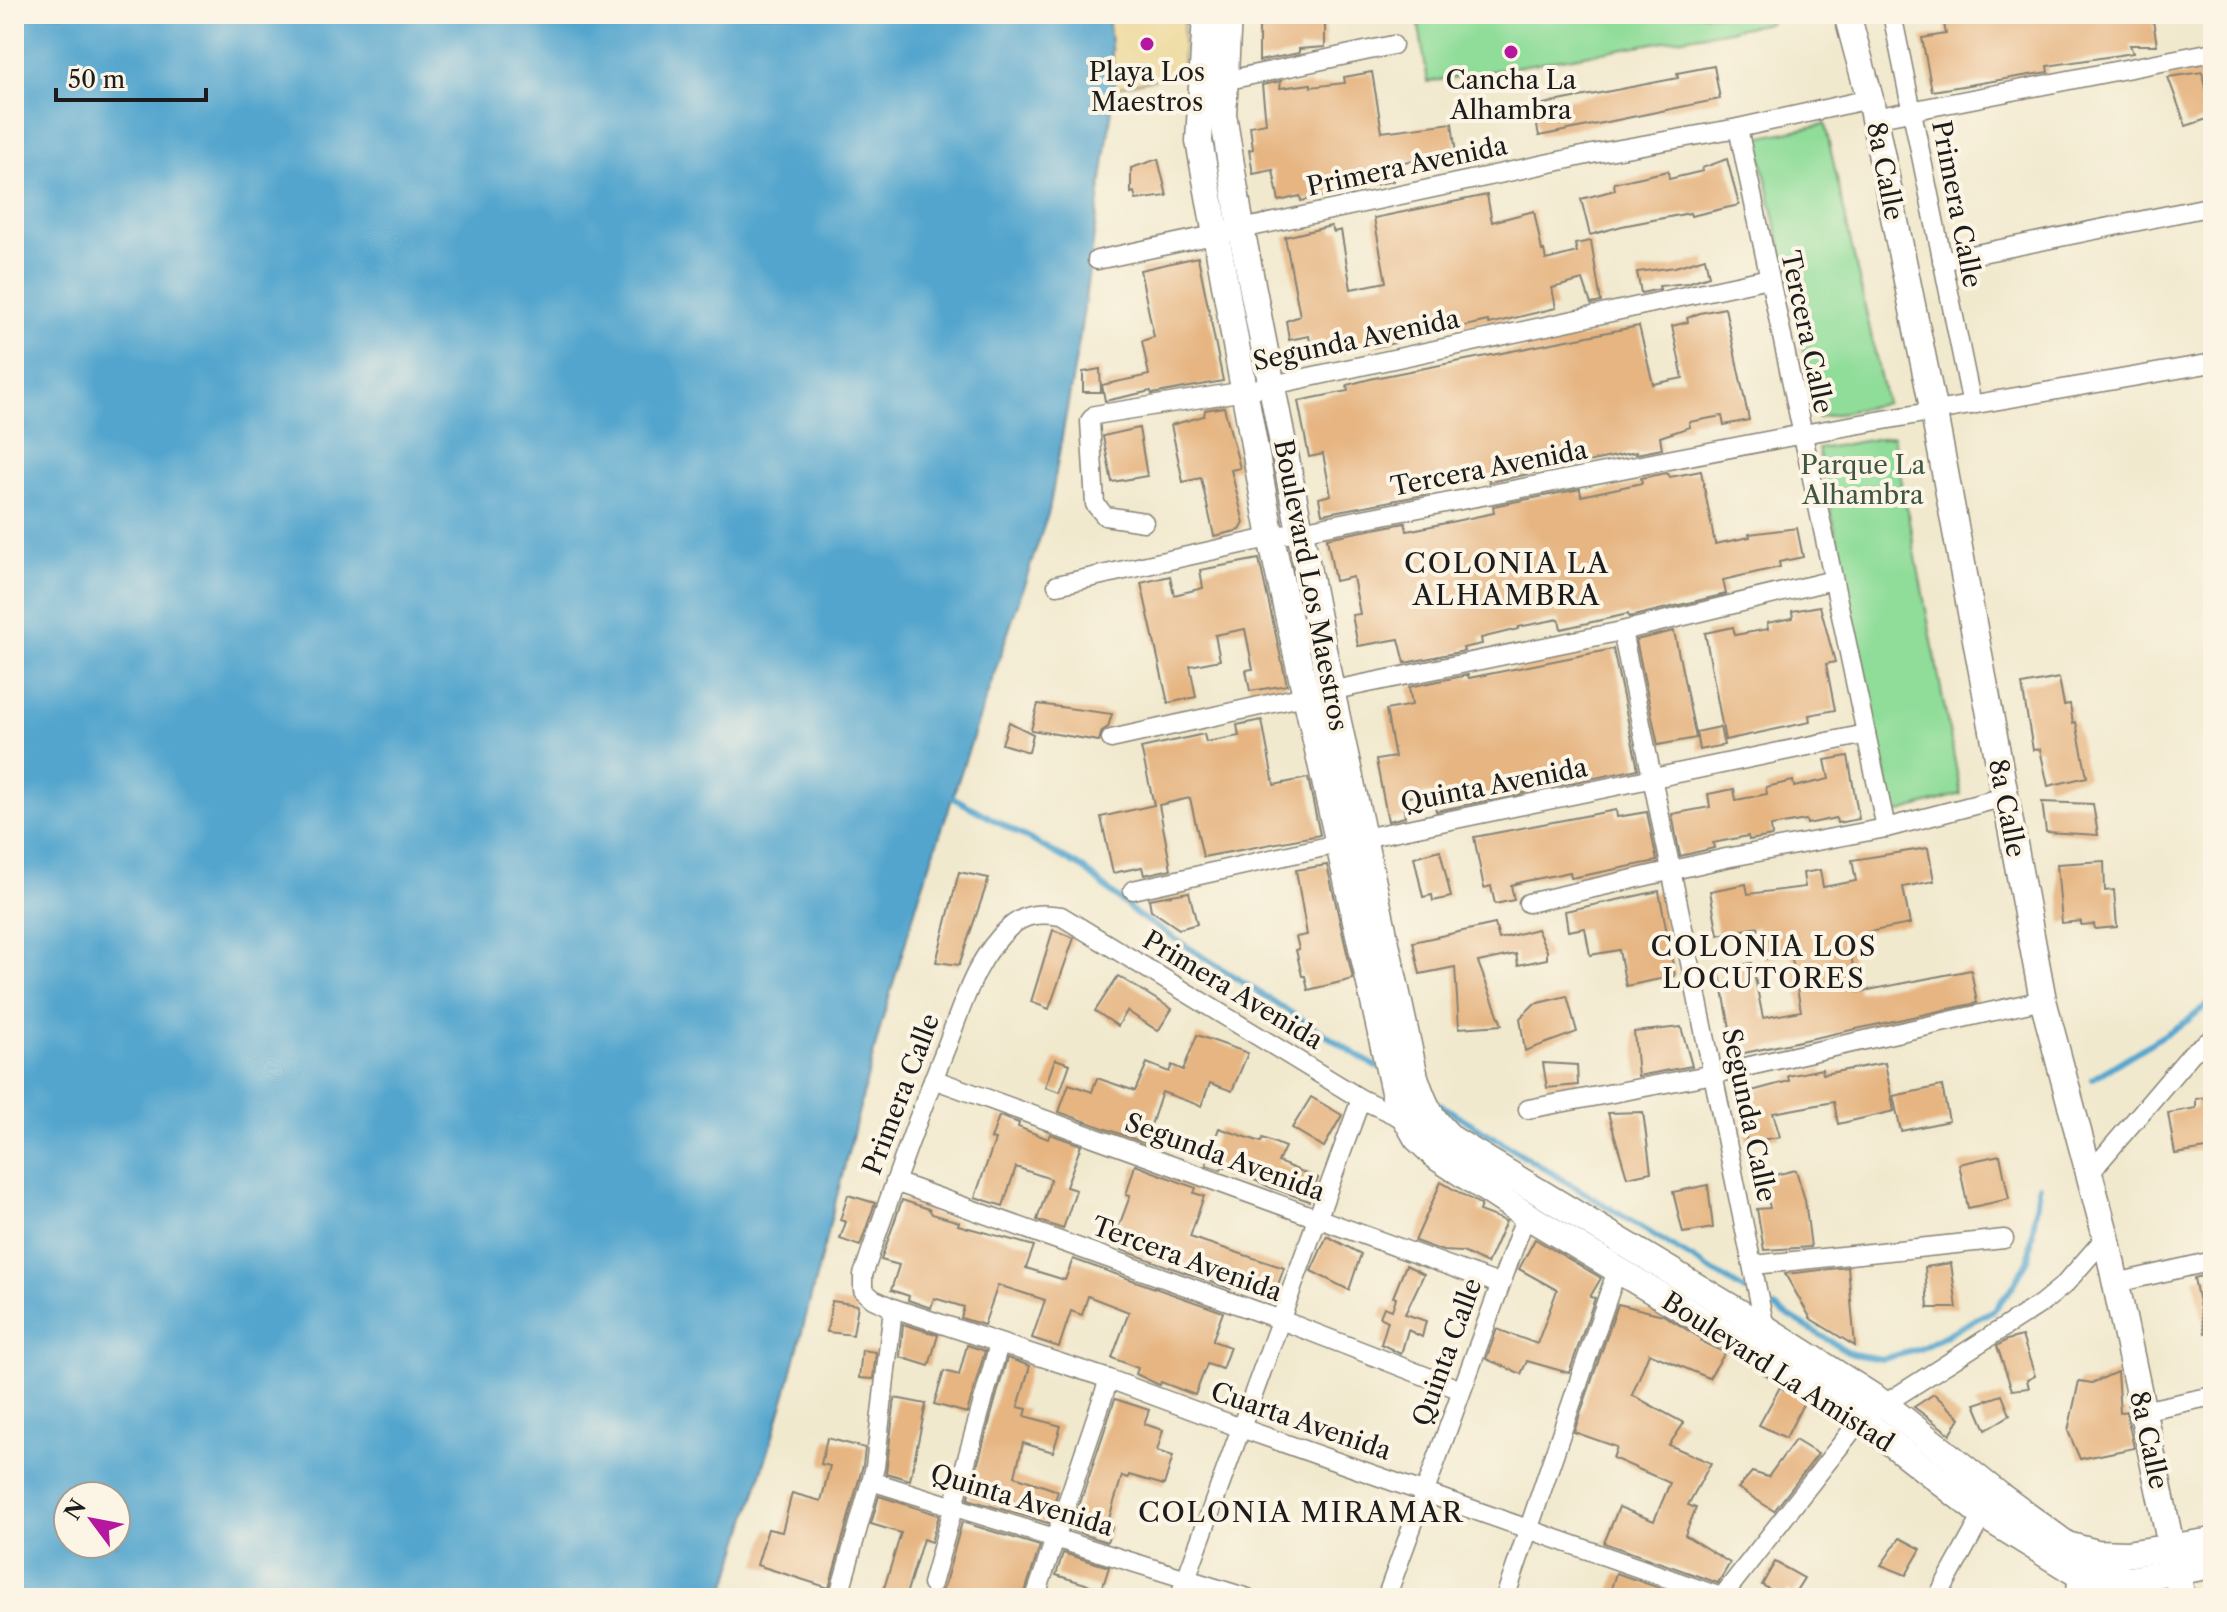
<svg xmlns="http://www.w3.org/2000/svg" width="2227" height="1612" viewBox="0 0 2227 1612" font-family="'Libre Caslon Text',serif">
<style>
.green{fill:#90dd9a;stroke:#567c5b;stroke-width:2}
.sand{fill:#eeda9e;stroke:#857b5d;stroke-width:2}
.water{fill:#53a5ce;stroke:#386075;stroke-width:2;fill-rule:evenodd}
.lines{fill:none;stroke-linecap:round;stroke-linejoin:round}
.stream{stroke:#53a5ce;stroke-width:6}
.building{fill:#e6b582}
.street-casing{stroke:#868275;stroke-width:21}
.secondary-casing{stroke:#868275;stroke-width:29}
.street{stroke:#fff;stroke-width:18}
.secondary{stroke:#fff;stroke-width:26}
.poi-dot{fill:#b5179e;stroke:#fcf5e5;stroke-width:3}
.labels{text-anchor:middle;stroke-width:8;stroke-linejoin:round;paint-order:stroke}
.poi-label{font-size:26px;fill:#1c1c1c;stroke:#fcf5e5}
.street-label{font-size:26px;fill:#1c1c1c;stroke:#fcf5e5}
.park-label{font-size:26px;fill:#3f5642;stroke:#fcf5e5}
.neighbourhood-label{font-size:28px;letter-spacing:2px;fill:#1c1c1c;stroke:#fcf5e5}
</style>
<rect width="100%" height="100%" fill="#fcf5e5"/>
<filter id="ink" filterUnits="userSpaceOnUse"><feTurbulence type="fractalNoise" baseFrequency=".0125" numOctaves="2"/><feDisplacementMap in="SourceGraphic" scale="16" xChannelSelector="R" yChannelSelector="G"/><feConvolveMatrix kernelMatrix="1 2 1 2 8 2 1 2 1" color-interpolation-filters="sRGB"/></filter>
<filter id="wash" filterUnits="userSpaceOnUse"><feTurbulence type="fractalNoise" baseFrequency=".006" numOctaves="4" result="noise"/><feDisplacementMap in="SourceGraphic" scale="32" xChannelSelector="R" yChannelSelector="G"/><feGaussianBlur stdDeviation="1.8" result="paint"/><feColorMatrix in="noise" values="0 0 0 0 0 0 0 0 0 0 0 0 0 0 0 0 0 1.4 0 .05"/><feComposite in="paint" operator="in"/></filter>
<g filter="url(#wash)">
<rect width="100%" height="100%" fill="#f1e9ce"/>
<g class="green">
<path d="M1417 14H1769L1770 23 1428 82Z"/>
<path d="M1825 124 1886 403 1818 418 1757 138Z"/>
<path d="M1893 436 1961 794 1894 814 1818 449Z"/>
</g>
<path class="sand" d="M1108 14H1184L1182 73 1115 88Z"/>
<path class="water" d="M14 14H1108L1115 88 1080 335 1049 511 919 897 882 1021 786 1394 723 1598H14ZM68 1496H116V1544H68Z"/>
<g class="lines">
<g class="stream">
<path d="M954 798 1084 869 1136 914 1376 1067"/>
<path d="M2092 1079 2187 1021 2213 1000"/>
<path d="M1436 1102 1745 1291"/>
<path d="M1775 1308 1852 1354 1882 1359 1920 1349 1995 1309 2013 1286 2029 1258 2039 1186"/>
</g>
</g>
<g id="blocks">
<g class="building">
<path d="M1259 14H1325V47L1299 49V53L1259 61Z"/>
<path d="M1942 14H2152L2157 45H2130L2133 53 2047 66 2048 72 1932 91 1922 38 1946 34Z"/>
<path d="M1714 66 1720 99 1539 136 1533 106 1678 78 1677 73Z"/>
<path d="M1372 72 1382 132 1452 123 1456 154 1390 164 1393 181 1301 201 1300 196 1279 201 1273 170 1253 174 1249 150 1253 149 1250 126 1266 123 1262 85 1281 81 1280 88 1311 84V87L1345 83 1344 77Z"/>
<path d="M2202 72 2213 117 2186 126 2168 77Z"/>
<path d="M1158 159 1167 196 1136 200 1134 192 1131 193V168Z"/>
<path d="M1727 159 1739 205 1691 216 1690 213 1622 226 1590 235 1581 199 1615 190 1614 183 1668 171 1669 179 1703 171 1702 168Z"/>
<path d="M1487 195 1492 222 1534 211 1542 251 1544 250 1546 260 1577 252 1575 244 1591 241 1601 302 1591 304 1583 280 1552 288 1556 308 1489 324 1488 321 1456 328 1455 324 1394 338 1395 343 1374 347 1373 343 1340 352 1337 339 1311 348 1309 336 1289 340 1286 321 1300 316 1285 237 1331 226 1334 232 1341 230 1351 289 1386 282 1374 218Z"/>
<path d="M1198 257 1223 381 1152 394 1151 391 1105 401 1102 385 1149 375 1142 341 1154 337 1140 270Z"/>
<path d="M1705 258 1709 276 1687 283 1659 286 1660 289 1641 293 1637 272 1675 267Z"/>
<path d="M1725 308 1749 420 1724 425 1722 416 1689 422 1690 427 1660 437 1662 449 1636 454V452L1489 482 1488 475 1428 488 1429 494 1322 514 1319 498 1331 495 1323 454 1309 457 1298 401 1348 391 1347 385 1374 378 1639 326 1653 384 1683 378 1672 326 1688 322 1687 318 1700 313Z"/>
<path d="M1100 369 1101 392H1083V372Z"/>
<path d="M1224 407 1240 468 1231 470 1244 523 1240 530 1214 536 1201 478 1183 482 1171 425 1204 416 1205 410Z"/>
<path d="M1139 428 1147 476 1112 482 1103 436Z"/>
<path d="M1701 471 1715 544 1750 537 1749 534 1797 528 1803 557 1779 562 1780 567 1723 580 1726 594 1629 617 1628 614 1561 629 1559 619 1518 627V629L1481 638 1482 644 1463 648 1464 651 1405 663 1399 639 1358 646 1352 615 1360 614 1353 577 1335 581 1327 538 1405 523 1407 531 1494 513 1493 506 1580 489 1581 496 1642 483 1641 478 1666 473 1670 477Z"/>
<path d="M1259 559 1287 685 1250 691 1246 670 1253 669 1245 629 1215 635 1220 660 1190 666 1196 697 1168 703 1141 583 1170 576 1174 595 1203 588 1200 570Z"/>
<path d="M1820 606 1835 662 1826 664 1835 710 1809 715 1810 722 1725 740 1705 633 1733 627 1735 635 1768 629 1767 623 1793 618 1792 611Z"/>
<path d="M1674 631 1696 738 1658 745 1636 640Z"/>
<path d="M1613 649 1638 769 1436 811 1432 793 1402 798 1405 817 1388 821 1376 760 1395 757 1386 710 1412 705 1409 687 1468 675 1469 678Z"/>
<path d="M2059 678 2064 705 2070 704 2073 723 2076 722 2087 777 2048 786 2040 749 2033 750 2022 685Z"/>
<path d="M1038 704 1112 714 1108 727 1102 731 1099 741 1031 730Z"/>
<path d="M1262 720 1274 785 1308 778 1320 835 1203 857 1190 798 1159 805 1171 869 1144 875 1142 867 1113 873 1101 817 1154 805 1141 748 1204 734 1206 742 1239 736 1237 725Z"/>
<path d="M1009 722 1033 734 1029 752 1002 744Z"/>
<path d="M1720 727 1724 745 1699 750 1696 732Z"/>
<path d="M1848 756 1859 819 1837 823 1836 818 1807 824 1806 820 1771 826 1772 836 1749 840 1748 836 1713 843 1714 848 1680 856 1672 814 1710 807 1708 794 1734 789 1736 800 1767 794 1766 787 1793 781 1794 787 1829 779 1825 760Z"/>
<path d="M2042 802 2093 804 2098 835 2046 832Z"/>
<path d="M1616 810 1617 817 1647 812 1657 861 1571 878 1570 872 1526 881 1511 885 1514 900 1495 904 1491 886 1484 888 1474 837Z"/>
<path d="M1928 848 1934 881 1903 887 1910 924 1863 933 1864 937 1848 940 1858 992 1971 970 1977 1003 1735 1055 1719 969 1752 963 1763 1018 1801 1011 1791 953 1764 959 1758 927 1718 935 1710 891 1746 884 1748 894 1805 887 1803 873 1820 870 1823 887 1856 881 1852 860Z"/>
<path d="M1440 850 1451 897 1433 901 1432 895 1423 897 1414 857Z"/>
<path d="M2104 861 2105 891 2114 890 2117 927 2095 929 2094 924 2081 925V921L2062 923 2057 864Z"/>
<path d="M1327 865 1353 979 1308 990 1305 976H1302L1296 950 1299 949 1296 937 1307 935 1296 870Z"/>
<path d="M959 872 989 878 959 965 936 962Z"/>
<path d="M1659 891 1675 976 1626 986 1619 950 1590 955 1585 928 1568 931 1565 911Z"/>
<path d="M1189 892 1197 924 1179 929 1151 910 1149 899Z"/>
<path d="M1495 924 1499 939 1537 929 1547 951V959L1518 965 1516 954 1478 962 1502 1025 1459 1028 1455 967 1420 974 1413 942Z"/>
<path d="M1053 930 1074 938 1049 1009 1031 1002Z"/>
<path d="M1118 976 1172 1009 1158 1031 1127 1011 1118 1026 1095 1011Z"/>
<path d="M1567 996 1577 1032 1525 1051 1520 1018 1534 1004Z"/>
<path d="M1681 1027 1692 1066 1638 1076 1634 1032Z"/>
<path d="M1197 1035 1248 1053 1232 1091 1210 1083 1201 1106 1162 1092 1145 1143 1059 1112 1069 1084 1092 1092 1097 1078 1135 1091 1147 1063 1169 1072 1172 1065 1183 1070Z"/>
<path d="M1055 1059 1070 1064 1060 1092 1045 1087Z"/>
<path d="M1543 1063 1577 1065 1578 1085 1547 1088Z"/>
<path d="M1885 1063 1894 1111 1838 1124 1834 1102 1773 1113 1780 1137 1747 1142 1737 1095 1789 1081 1788 1076 1822 1069 1823 1074Z"/>
<path d="M1942 1086 1949 1121 1901 1131 1893 1096Z"/>
<path d="M2213 1096V1148L2175 1154 2168 1113 2196 1108V1099Z"/>
<path d="M1311 1097 1342 1115 1324 1147 1292 1128Z"/>
<path d="M1643 1112 1651 1172 1627 1177 1608 1113Z"/>
<path d="M999 1116 1019 1123 1018 1127 1048 1139 1050 1134 1081 1145 1066 1187 1076 1190 1063 1229 1037 1220 1051 1179 1016 1167 1003 1206 975 1197 995 1140 991 1139Z"/>
<path d="M1219 1128 1261 1142 1263 1138 1285 1147 1278 1162 1318 1178 1309 1201 1272 1188 1223 1166 1221 1170 1206 1165Z"/>
<path d="M2000 1155 2009 1199 1968 1208 1959 1164Z"/>
<path d="M1135 1165 1196 1188 1194 1193 1204 1196 1190 1237 1284 1268 1275 1293 1235 1279 1231 1289 1122 1250 1125 1241 1115 1237 1130 1196 1126 1195Z"/>
<path d="M1796 1170 1805 1200 1811 1247 1764 1250 1757 1209 1770 1208 1763 1178Z"/>
<path d="M1441 1182 1481 1205 1479 1211 1506 1221 1487 1264 1463 1252 1443 1251 1415 1241Z"/>
<path d="M1708 1185 1713 1228 1683 1233 1673 1192Z"/>
<path d="M848 1195 875 1203 860 1246 840 1239 846 1222 840 1220Z"/>
<path d="M902 1200 929 1209 932 1214 959 1222 958 1225 1034 1246 1026 1268 1065 1280 1073 1259 1223 1312 1213 1339V1341L1230 1347 1222 1369 1207 1364 1195 1395 1161 1382 1160 1385 1157 1384 1136 1374 1138 1368 1112 1358 1129 1312 1088 1296 1082 1315 1071 1311 1059 1347 1032 1338 1045 1300 998 1285 984 1325 961 1318 964 1307 934 1298 931 1308 908 1300 909 1296 891 1290 899 1265 881 1260Z"/>
<path d="M1327 1236 1361 1254 1349 1290 1311 1271Z"/>
<path d="M1535 1239 1601 1278 1590 1297 1595 1298 1569 1373 1527 1361 1521 1374 1486 1359 1497 1329 1537 1344 1557 1290 1519 1269Z"/>
<path d="M1951 1263 1957 1308H1928L1925 1267Z"/>
<path d="M1406 1265 1424 1274 1405 1314 1426 1321 1422 1337 1408 1330 1401 1354 1381 1344 1388 1321 1380 1317 1384 1307 1392 1310 1396 1298 1393 1297Z"/>
<path d="M1848 1267 1855 1346 1811 1319 1785 1274Z"/>
<path d="M2212 1274 2213 1332 2205 1333 2194 1278Z"/>
<path d="M832 1301 858 1305 853 1335 827 1332Z"/>
<path d="M1618 1304 1663 1315 1702 1339 1700 1341 1725 1353 1709 1378 1649 1353 1632 1395 1684 1423 1669 1445 1711 1463 1688 1505 1696 1508 1685 1535 1730 1563 1718 1583 1604 1543 1619 1507 1654 1521 1670 1483 1613 1458 1617 1447 1574 1432Z"/>
<path d="M903 1324 938 1335 929 1366 900 1357Z"/>
<path d="M2022 1336 2035 1376 2027 1380 2029 1388 2012 1390 1997 1346 2007 1340Z"/>
<path d="M967 1345 985 1351 967 1413 934 1404 944 1371 959 1375Z"/>
<path d="M862 1350 876 1352 873 1379 859 1378Z"/>
<path d="M1007 1358 1030 1366 1018 1407 1027 1409 1025 1416 1061 1426 1053 1452 1023 1443 1015 1476 1058 1491 1048 1523 968 1499Z"/>
<path d="M2117 1372 2120 1413 2126 1411 2134 1448 2080 1459 2068 1431 2079 1381 2092 1383Z"/>
<path d="M1780 1387 1804 1402 1786 1438 1759 1425Z"/>
<path d="M1934 1394 1960 1418 1950 1434 1914 1407Z"/>
<path d="M2002 1395 2010 1415 1986 1430 1975 1404Z"/>
<path d="M895 1398 926 1404 910 1480 886 1473Z"/>
<path d="M1115 1399 1149 1410 1144 1424 1163 1430 1157 1451 1173 1456 1164 1485 1129 1475 1128 1478 1122 1476 1107 1525 1112 1527 1107 1542 1071 1530Z"/>
<path d="M827 1438 865 1448 863 1465 829 1588 757 1565 768 1529 782 1532 792 1493 821 1501 830 1466 821 1464Z"/>
<path d="M1795 1440 1818 1454 1774 1511 1738 1488 1752 1472 1768 1477Z"/>
<path d="M879 1496 939 1515 931 1542 923 1539 905 1598H881L901 1533 871 1524Z"/>
<path d="M962 1522 1040 1546 1023 1598H937L944 1587Z"/>
<path d="M1900 1538 1921 1549 1906 1575 1881 1565Z"/>
<path d="M1063 1553 1109 1567 1102 1589 1056 1575Z"/>
<path d="M1775 1562 1804 1578 1794 1594 1788 1590 1784 1597 1762 1585Z"/>
<path d="M1616 1573 1688 1598H1608Z"/>
</g>
</g>
</g>
<g filter="url(#ink)">
<use href="#blocks" fill-opacity="0" stroke="#868275" stroke-width="2"/>
<g class="lines">
<defs>
<g id="street">
<path d="M1892 14 1972 405"/>
<path d="M1224 81 1393 45"/>
<path d="M1874 118 2213 52"/>
<path d="M1738 128 1886 828"/>
<path d="M1097 260 1592 154 1738 128 1870 99"/>
<path d="M1942 261 2213 206"/>
<path d="M1144 522 1105 516 1095 504 1090 421 1095 415 1245 391 1769 278"/>
<path d="M1057 585 1300 531 1803 434 2213 363"/>
<path d="M1622 631 1765 1328"/>
<path d="M1111 739 1305 696 1622 631 1833 580"/>
<path d="M1133 890 1364 838 1866 734"/>
<path d="M1528 903 1726 858 1886 828 2005 797"/>
<path d="M933 1079 1499 1284"/>
<path d="M1528 1109 1714 1074 2043 1000"/>
<path d="M1408 1121 1361 1099 1061 916C1041 913 1026 913 1010 927 976 957 963 1004 947 1045 916 1121 889 1198 863 1275V1290L873 1299 893 1308 1109 1379 1241 1428 1724 1598"/>
<path d="M2089 1174 2192 1053 2213 1038"/>
<path d="M895 1182 1281 1320 1461 1390"/>
<path d="M1754 1265 2004 1239"/>
<path d="M2116 1283 2213 1261"/>
<path d="M2142 1411 2213 1396"/>
<path d="M871 1481 1248 1598"/>
<path d="M932 1584 999 1344"/>
<path d="M841 1588 875 1467 893 1308"/>
<path d="M1035 1598 1109 1379"/>
<path d="M1179 1598 1361 1099"/>
<path d="M1386 1598 1526 1215"/>
<path d="M1505 1598 1617 1270"/>
<path d="M1721 1598 1861 1419 2042 1303 2065 1284 2106 1237"/>
<path d="M1937 1598 1983 1515 1990 1507"/>
<path d="M2075 1598 2078 1574"/>
</g>
<g id="secondary">
<path d="M1206 14 1199 141 1271 538 1396 1101 1417 1138 1437 1157 1526 1215 1755 1352 1861 1419 1983 1515 2078 1574 2129 1580 2213 1565"/>
<path d="M1228 14 1223 114 1241 228 1331 690 1415 1077C1424 1105 1431 1120 1453 1140L1765 1328 1884 1404 2000 1496 2067 1545 2097 1553 2126 1554 2213 1541"/>
<path d="M1847 14 1870 99 1934 413 2043 1000 2106 1237 2182 1598"/>
</g>
</defs>
<use href="#street" class="street-casing"/>
<use href="#secondary" class="secondary-casing"/>
<use href="#street" class="street"/>
<use href="#secondary" class="secondary"/>
</g>
</g>
<g class="poi-dot">
<circle cx="1147" cy="44" r="8"/>
<circle cx="1511" cy="52" r="8"/>
</g>
<g class="labels">
<g class="poi-label">
<text x="1147" y="81">Playa Los<tspan x="1147" dy="30">Maestros</tspan></text>
<text x="1511" y="89">Cancha La<tspan x="1511" dy="30">Alhambra</tspan></text>
</g>
<g class="street-label">
<text transform="translate(1407 166) rotate(-12)" y="9">Primera Avenida</text>
<text transform="translate(1885 171) rotate(79)" y="9">8a Calle</text>
<text transform="translate(1957 204) rotate(79)" y="9">Primera Calle</text>
<text transform="translate(1807 332) rotate(78)" y="9">Tercera Calle</text>
<text transform="translate(1356 340) rotate(-12)" y="9">Segunda Avenida</text>
<text transform="translate(1489 468) rotate(-11)" y="9">Tercera Avenida</text>
<text transform="translate(1311 585) rotate(79)" y="9">Boulevard Los Maestros</text>
<text transform="translate(1494 785) rotate(-11)" y="9">Quinta Avenida</text>
<text transform="translate(2007 808) rotate(79)" y="9">8a Calle</text>
<text transform="translate(1233 990) rotate(31)" y="9">Primera Avenida</text>
<text transform="translate(901 1094) rotate(-69)" y="9">Primera Calle</text>
<text transform="translate(1749 1115) rotate(78)" y="9">Segunda Calle</text>
<text transform="translate(1225 1157) rotate(20)" y="9">Segunda Avenida</text>
<text transform="translate(1187 1259) rotate(20)" y="9">Tercera Avenida</text>
<text transform="translate(1447 1352) rotate(-70)" y="9">Quinta Calle</text>
<text transform="translate(1778 1372) rotate(33)" y="9">Boulevard La Amistad</text>
<text transform="translate(1301 1421) rotate(19)" y="9">Cuarta Avenida</text>
<text transform="translate(2149 1440) rotate(78)" y="9">8a Calle</text>
<text transform="translate(1022 1500) rotate(17)" y="9">Quinta Avenida</text>
</g>
<g class="park-label">
<text x="1863" y="474">Parque La<tspan x="1863" dy="30">Alhambra</tspan></text>
</g>
<g class="neighbourhood-label">
<text x="1507" y="573">COLONIA LA<tspan x="1507" dy="32">ALHAMBRA</tspan></text>
<text x="1764" y="956">COLONIA LOS<tspan x="1764" dy="32">LOCUTORES</tspan></text>
<text x="1301" y="1522">COLONIA MIRAMAR</text>
</g>
</g>
<rect width="2227" height="1612" fill="none" stroke="#fcf5e5" stroke-width="48"/>
<g transform="translate(92 1520) rotate(302)"><circle r="38" fill="#fcf5e5" stroke="#a29e95" stroke-width="2"/>
<path d="M0-6L14 30L0 20L-14 30Z" fill="#b5179e"/>
<text y="-12" font-size="22" font-weight="bold" text-anchor="middle" fill="#1c1c1c">N</text>
</g>
<path d="M56 88v12h150v-12" fill="none" stroke="#1c1c1c" stroke-width="4"/>
<text x="68" y="88" font-size="24" fill="#1c1c1c" stroke="#fcf5e5" stroke-width="6" paint-order="stroke">50 m</text>
</svg>
